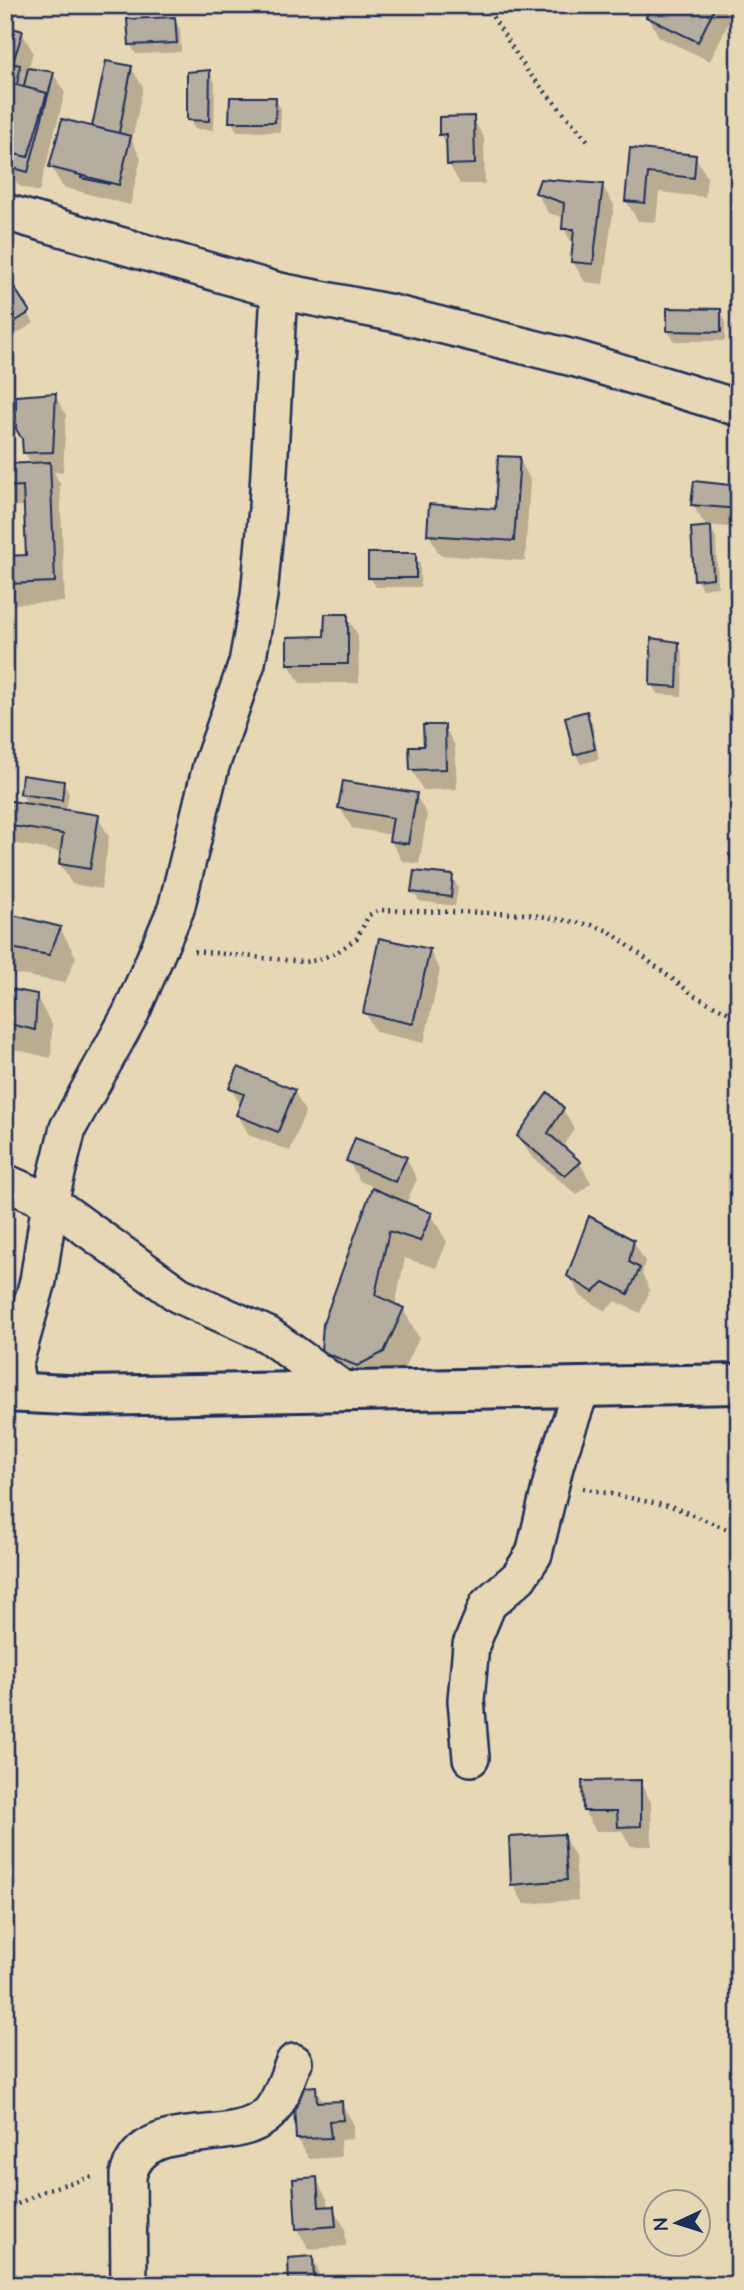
<svg xmlns="http://www.w3.org/2000/svg" width="744" height="2290" viewBox="0 0 744 2290" font-family="'Architects Daughter',sans-serif">
<style>
.shadow{fill:#0003}
.building{fill:#b5ad9f;stroke:#1b2f5e;stroke-width:2}
.lines{fill:none;stroke-linecap:round;stroke-linejoin:round}
.street-casing{stroke:#1b2f5e;stroke-width:40}
.secondary-casing{stroke:#1b2f5e;stroke-width:44}
.path{stroke:#1b2f5e;stroke-width:4.5;stroke-dasharray:2 5;stroke-linecap:butt}
.street{stroke:#e8d7b4;stroke-width:35}
.secondary{stroke:#e8d7b4;stroke-width:38}
</style>
<rect width="100%" height="100%" fill="#e8d7b4"/>
<filter id="ink" filterUnits="userSpaceOnUse"><feTurbulence type="fractalNoise" baseFrequency=".0143" numOctaves="2"/><feDisplacementMap in="SourceGraphic" scale="14" xChannelSelector="R" yChannelSelector="G"/><feConvolveMatrix kernelMatrix="1 2 1 2 8 2 1 2 1" color-interpolation-filters="sRGB"/></filter>
<g filter="url(#ink)">
<g class="shadow">
<path d="M653 5H721L730 20 710 61 659 37 648 16Z"/>
<path d="M174 19 180 29 181 52 136 54 130 44Z"/>
<path d="M5 28 22 32 33 52 28 69 53 73 65 93 39 192 19 186 11 171 5 170Z"/>
<path d="M131 67 143 87 132 141 141 158 130 205 63 187 51 167 94 128Z"/>
<path d="M209 72 215 82 214 130 195 129 189 119Z"/>
<path d="M275 99 281 109 280 132 237 131 231 121Z"/>
<path d="M473 118 484 138 485 184H460L449 164 448 148 440 134Z"/>
<path d="M632 150 695 156 707 177 705 197 659 192 656 222 638 221 626 201Z"/>
<path d="M602 185 614 205 603 284 585 282 573 262 574 247 564 229 565 218 548 213 537 193Z"/>
<path d="M9 284 34 323 15 335 5 320V286Z"/>
<path d="M720 310 725 320V341H674L668 331Z"/>
<path d="M55 395 66 415 63 472H54L60 484 65 602 14 604 5 590V558L27 557 26 506 5 507V466L32 465 25 453Z"/>
<path d="M519 459 530 479 525 561 440 555 429 535 497 511Z"/>
<path d="M739 488V528L705 525 693 505Z"/>
<path d="M710 528 716 538 718 587 702 589 696 579Z"/>
<path d="M415 555 420 564V587H376L370 577Z"/>
<path d="M347 616 358 636 359 683H300L288 663 326 638Z"/>
<path d="M678 644 683 654 682 696 657 694 652 684Z"/>
<path d="M587 713 592 722 599 759 581 764 575 754Z"/>
<path d="M444 726 455 746 457 789 423 790 412 770 411 748H425Z"/>
<path d="M63 783 69 793 66 811 98 817 109 837 101 889 72 884 60 864 62 852 5 842V802L28 805 21 793Z"/>
<path d="M416 795 427 815 419 864 402 861 391 841 392 835 352 828 340 808Z"/>
<path d="M452 877 458 887 455 906 419 901 413 891Z"/>
<path d="M5 914 60 928 76 957 65 983 5 972Z"/>
<path d="M429 950 440 970 424 1043 376 1032 365 1012Z"/>
<path d="M5 990 36 996 52 1025 51 1058 5 1047Z"/>
<path d="M231 1088 294 1091 305 1112 290 1151 249 1135 238 1115 241 1106Z"/>
<path d="M563 1109 574 1129 562 1148 580 1163 591 1183 577 1195 531 1156 519 1136Z"/>
<path d="M406 1158 417 1179 406 1203 431 1214 447 1242 436 1268 405 1258 395 1306 403 1309 419 1338 399 1381 339 1379 323 1350 324 1325 374 1187 360 1181 348 1161Z"/>
<path d="M633 1241 645 1261 642 1274 650 1290 640 1313 616 1301 605 1311 581 1296 569 1276Z"/>
<path d="M640 1782 651 1802 652 1846H631L622 1831H596L584 1811Z"/>
<path d="M563 1836 575 1856 578 1900 524 1904 513 1884Z"/>
<path d="M315 2088 324 2103H341L353 2123V2139L340 2140 341 2157 309 2159 298 2139Z"/>
<path d="M316 2179 327 2199 328 2208H333L345 2228 346 2246 309 2249 297 2229Z"/>
<path d="M312 2258 318 2268 319 2285H291Z"/>
</g>
<g class="building">
<path d="M651 5H716L698 42 646 17Z"/>
<path d="M175 17 177 43 129 45 127 19Z"/>
<path d="M5 26 23 31 5 87Z"/>
<path d="M106 61 132 66 109 184 81 178Z"/>
<path d="M5 62 20 65 11 128 5 127Z"/>
<path d="M28 68 54 72 28 172 6 166Z"/>
<path d="M210 70 209 121 187 120V72Z"/>
<path d="M5 82 47 93 28 157 5 152Z"/>
<path d="M230 97H276L275 122H229Z"/>
<path d="M474 116 475 164 447 165 446 134 439 135V117Z"/>
<path d="M62 119 131 136 119 185 49 167Z"/>
<path d="M630 148 696 155 694 178 648 173 645 203 625 201Z"/>
<path d="M540 179 603 184 593 264 571 262 574 229H562L564 203 535 193Z"/>
<path d="M10 281 30 312 8 326 5 284Z"/>
<path d="M667 308 721 309V332L667 331Z"/>
<path d="M56 393 53 452 23 453 22 439 16 429V396Z"/>
<path d="M498 456 520 457 514 541 427 535 429 504 495 509Z"/>
<path d="M50 462 55 582 5 584V556L26 555 23 486 5 487V464Z"/>
<path d="M694 481 739 486V509L691 505Z"/>
<path d="M711 526 713 578 694 580 691 528Z"/>
<rect x="368" y="553" width="48" height="25"/>
<path d="M325 614H348V664H287V637L324 636Z"/>
<path d="M651 638 679 642 677 687 650 685Z"/>
<path d="M587 711 595 749 574 755 565 717Z"/>
<path d="M423 725H445L446 769 410 770 409 746H424Z"/>
<path d="M22 775 64 781 62 800 20 794Z"/>
<path d="M343 781 417 793 408 844 389 841 393 818 338 808Z"/>
<path d="M5 800 99 815 90 869 59 864 63 834 5 825Z"/>
<path d="M739 850V879L729 854Z"/>
<path d="M414 871 453 875 451 897 411 892Z"/>
<path d="M5 913 61 927 49 955 5 947Z"/>
<path d="M379 938 430 949 413 1024 363 1013Z"/>
<path d="M5 988 37 994 35 1030 5 1023Z"/>
<path d="M238 1067 295 1090 278 1132 236 1115 244 1094 229 1088Z"/>
<path d="M548 1092 564 1108 548 1133 581 1162 565 1176 517 1136Z"/>
<path d="M355 1138 407 1157 395 1182 346 1161Z"/>
<path d="M372 1188 432 1213 420 1241 389 1231 375 1295 404 1308 384 1352 357 1366 321 1351 323 1324Z"/>
<path d="M589 1216 634 1240 629 1262 640 1268 628 1294 604 1282 593 1292 567 1276Z"/>
<path d="M641 1780V1826L618 1827 617 1811H583L582 1781Z"/>
<path d="M564 1834 567 1880 511 1885 509 1837Z"/>
<path d="M316 2086 317 2102 342 2101 343 2120 329 2121 331 2138 296 2139 293 2088Z"/>
<path d="M317 2177 319 2207 334 2206 336 2226 296 2229 293 2179Z"/>
<path d="M313 2256 314 2285H289L288 2258Z"/>
</g>
<g class="lines">
<defs>
<g id="street">
<path d="M5 212 279 291 392 313 577 359 739 408"/>
<path d="M5 1182 50 1202 179 1295 268 1335 344 1390"/>
<path d="M19 1392 14 1366 38 1281 50 1202 68 1128 131 1013 176 909 211 766 247 663 259 596 267 508 279 291"/>
<path d="M471 1758 466 1700 471 1645 488 1604 519 1577 534 1554 556 1463 582 1387"/>
<path d="M129 2285 128 2175C144 2115 227 2148 266 2116 280 2105 286 2079 294 2062"/>
</g>
<path id="secondary" d="M5 1392 88 1396 739 1384"/>
</defs>
<use href="#street" class="street-casing"/>
<use href="#secondary" class="secondary-casing"/>
<g class="path">
<path d="M485 5 528 72 589 142"/>
<path d="M194 951 304 962 317 960 336 953 357 938 369 915 379 910 528 914 592 925 609 931 695 996 739 1018"/>
<path d="M583 1488 673 1507 739 1534"/>
<path d="M5 2210 48 2189 96 2176"/>
</g>
<use href="#street" class="street"/>
<use href="#secondary" class="secondary"/>
</g>
</g>
<rect width="744" height="2290" fill="none" stroke="#e8d7b4" stroke-width="28"/>
<rect x="14" y="14" width="716" height="2262" fill="none" stroke="#1b2f5e" stroke-width="2.5" filter="url(#ink)"/>
<g transform="translate(677 2223) rotate(266)"><circle r="33" fill="#e8d7b4" stroke="#969492" stroke-width="2"/>
<path d="M0-5L12 26L0 18L-12 26Z" fill="#1b2f5e"/>
<text y="-10" font-size="19" font-weight="bold" text-anchor="middle" fill="#1b2f5e">N</text>
</g>
</svg>
